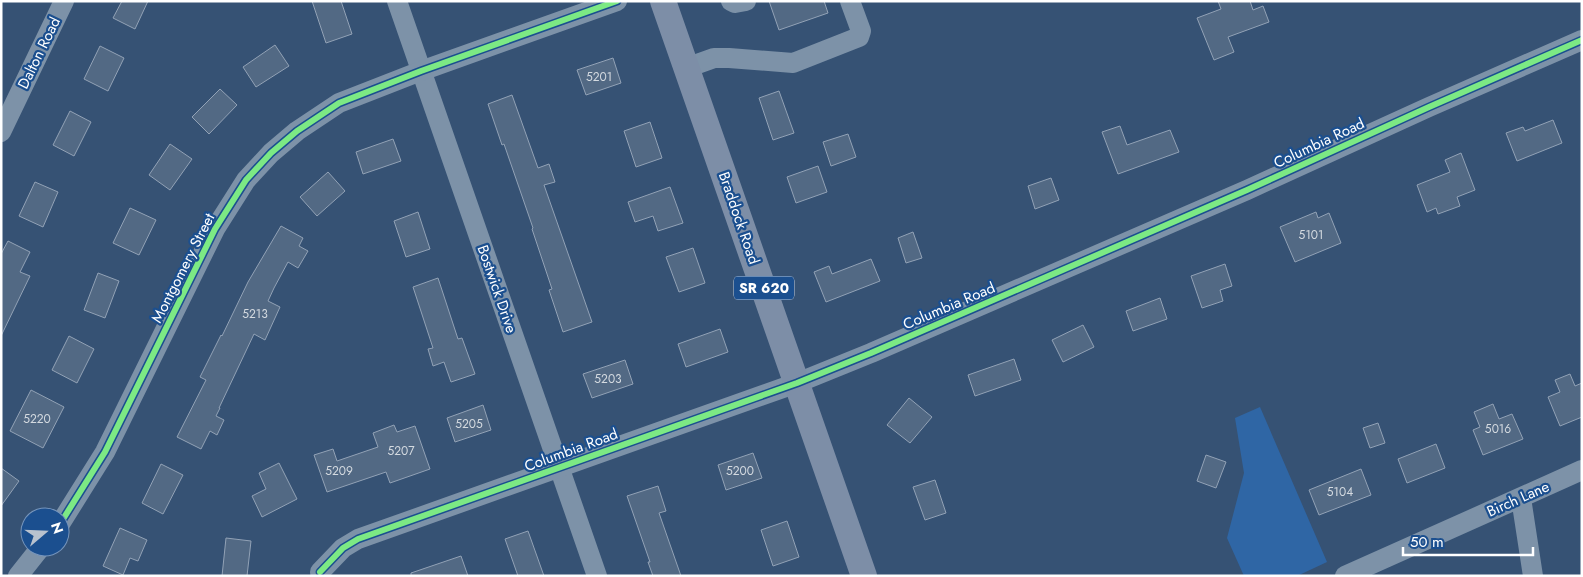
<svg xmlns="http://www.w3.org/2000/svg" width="1583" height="577" viewBox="0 0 1583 577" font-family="Jost,sans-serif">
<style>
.green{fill:#2f66a5}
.building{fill:#526984;stroke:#92a2b6}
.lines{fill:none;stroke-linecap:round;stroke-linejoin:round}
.minor{stroke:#7d92a8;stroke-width:20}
.major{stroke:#7d8ea7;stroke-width:26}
.cycleway-casing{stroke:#1b4f8f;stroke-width:9}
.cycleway{stroke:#7ce984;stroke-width:6}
.labels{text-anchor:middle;stroke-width:4.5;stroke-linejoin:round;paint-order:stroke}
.number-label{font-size:12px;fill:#d4dae0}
.shield{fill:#1b4f8f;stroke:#bbcadd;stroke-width:1}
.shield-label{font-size:14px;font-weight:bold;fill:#fff}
.street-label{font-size:15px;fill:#fff;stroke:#1b4f8f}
</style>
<rect width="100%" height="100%" fill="#365274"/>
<path class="green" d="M1260 407 1327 562 1297 576H1244L1227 538 1244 473 1235 418Z"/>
<g class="building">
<path d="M122 1H148L135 29 113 18Z"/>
<path d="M312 1H341L352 34 326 43Z"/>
<path d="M769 1H824L828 13 779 30Z"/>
<path d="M1218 1H1250L1253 10 1263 6 1269 22 1228 37 1234 52 1214 60 1197 18 1221 9Z"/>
<path d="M275 45 289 66 256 87 243 67Z"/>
<path d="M100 46 124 58 108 91 84 79Z"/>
<path d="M613 58 621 83 586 95 577 70Z"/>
<path d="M220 89 237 105 209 134 192 117Z"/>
<path d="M779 91 794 133 773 140 759 98Z"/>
<path d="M512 95 538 168 549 164 555 182 544 185 592 322 563 332 549 290 552 289 532 229 533 228 504 144 502 145 488 104Z"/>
<path d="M70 111 91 122 74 156 53 145Z"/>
<path d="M1553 120 1562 143 1517 161 1506 133 1523 127 1525 131Z"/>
<path d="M650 122 662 158 636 167 624 131Z"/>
<path d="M1120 126 1127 145 1170 130 1179 152 1118 174 1102 132Z"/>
<path d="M848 134 856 157 831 166 823 142Z"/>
<path d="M393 139 401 161 363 174 356 152Z"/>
<path d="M170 144 192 159 170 190 149 175Z"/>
<path d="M1461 153 1475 190 1457 197 1460 206 1438 214 1436 208 1427 212 1417 185 1450 172 1445 160Z"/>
<path d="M818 166 827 192 796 203 787 177Z"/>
<path d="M328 172 345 191 317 216 300 197Z"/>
<path d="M1051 178 1059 200 1035 209 1028 186Z"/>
<path d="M35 182 58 192 43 227 19 216Z"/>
<path d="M670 187 683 223 658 231 653 216 635 222 628 202Z"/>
<path d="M130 208 156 220 139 255 113 243Z"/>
<path d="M418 212 430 249 406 257 394 221Z"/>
<path d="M1316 212 1318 218 1329 213 1341 243 1295 262 1280 227Z"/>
<path d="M281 226 303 238 299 246 308 251 298 268 288 262 274 288 268 301 280 307 265 340 254 334 219 408H220L216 416 224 420 217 435 210 431 201 449 177 437 206 380 200 377 221 335 222 336 248 282Z"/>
<path d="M913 232 922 258 906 263 898 238Z"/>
<path d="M8 241 30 252 20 272 30 276 1 336V254Z"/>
<path d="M693 248 705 283 679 292 666 257Z"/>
<path d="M871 259 880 281 826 302 814 272 829 266 832 274Z"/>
<path d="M1225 264 1232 286 1220 290 1223 301 1202 308 1191 276Z"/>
<path d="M98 273 119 281 105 318 84 310Z"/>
<path d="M438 278 458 339 462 338 475 374 451 382 444 362 433 366 428 349 433 348 413 287Z"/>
<path d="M1160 298 1167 319 1133 331 1126 311Z"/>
<path d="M1083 325 1094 347 1063 362 1052 340Z"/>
<path d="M720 329 728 352 686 367 678 344Z"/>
<path d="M69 336 94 349 77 383 52 370Z"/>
<path d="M1014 359 1021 380 975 396 968 375Z"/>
<path d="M625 360 633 384 592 398 583 374Z"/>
<path d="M1570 374 1575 386 1582 383V417L1560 426 1548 397 1560 392 1555 380Z"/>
<path d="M31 390 64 407 43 448 10 431Z"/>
<path d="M909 398 932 417 910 443 887 425Z"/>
<path d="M1493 404 1499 419 1512 414 1523 439 1483 455 1473 430 1480 427 1474 412Z"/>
<path d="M483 405 491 430 455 442 447 418Z"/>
<path d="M1378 423 1385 443 1370 448 1363 428Z"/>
<path d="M394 425 397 432 415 426 430 469 390 483 386 472 327 492 314 455 333 449 337 461 378 447 373 433Z"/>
<path d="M1436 444 1445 468 1407 483 1398 459Z"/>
<path d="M753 453 762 478 726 490 718 465Z"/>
<path d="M1206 455 1226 462 1216 488 1197 481Z"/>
<path d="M279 463 297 499 262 517 252 496 266 489 259 473Z"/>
<path d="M161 464 183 475 163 514 142 503Z"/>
<path d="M1 468 19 481 1 506Z"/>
<path d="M1361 469 1371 495 1319 515 1309 490Z"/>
<path d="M935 480 946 513 925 520 913 487Z"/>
<path d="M658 486 666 511 659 513 681 576H653L648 562H650L627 496Z"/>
<path d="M787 521 799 557 773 566 761 530Z"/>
<path d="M120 528 147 540 138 561 130 558 123 575 103 566Z"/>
<path d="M528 531 544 576H518L505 539Z"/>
<path d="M226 538 251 541 247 576H222Z"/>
<path d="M461 556 468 576H411V573Z"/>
</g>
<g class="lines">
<g class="minor">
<path d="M397 1 597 576"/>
<path d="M731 1 735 3 746 1"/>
<path d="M686 68 714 58H729L793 63 859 37 861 31 850 1"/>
<path d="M1 132 64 1"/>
<path d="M1521 498 1533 576"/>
<path d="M60 524 105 452 215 229 246 180 271 153 297 131 339 103 421 71 617 1"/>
<path d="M320 572 343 548 358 539 797 383 871 353 1247 190 1429 107 1582 40"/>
<path d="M18 576 41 547"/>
<path d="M1345 576 1582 470"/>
</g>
<path class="major" d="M663 1 864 576"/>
<defs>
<g id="cycleway">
<path d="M60 524 105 452 215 229 246 180 271 153 297 131 339 103 421 71 617 1"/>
<path d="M320 572 343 548 358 539 797 383 871 353 1247 190 1429 107 1582 40"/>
</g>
</defs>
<use href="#cycleway" class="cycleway-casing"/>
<use href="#cycleway" class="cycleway"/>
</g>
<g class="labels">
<g class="number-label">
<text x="599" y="81">5201</text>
<text x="1311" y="239">5101</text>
<text x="255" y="318">5213</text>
<text x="608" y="383">5203</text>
<text x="37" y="423">5220</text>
<text x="469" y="428">5205</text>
<text x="1498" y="433">5016</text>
<text x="401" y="455">5207</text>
<text x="339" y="475">5209</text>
<text x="740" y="475">5200</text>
<text x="1340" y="496">5104</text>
</g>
<rect class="shield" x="734" y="276.5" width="60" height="23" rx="4"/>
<g class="shield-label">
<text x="764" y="293">SR 620</text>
</g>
<g class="street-label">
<text transform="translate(39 53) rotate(-64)" y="5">Dalton Road</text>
<text transform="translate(1319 143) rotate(-25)" y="5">Columbia Road</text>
<text transform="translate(739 218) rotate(71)" y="5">Braddock Road</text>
<text transform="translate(183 268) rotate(-63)" y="5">Montgomery Street</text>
<text transform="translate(497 289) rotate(71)" y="5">Bostwick Drive</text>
<text transform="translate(949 306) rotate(-23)" y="5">Columbia Road</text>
<text transform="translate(571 450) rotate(-20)" y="5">Columbia Road</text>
<text transform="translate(1518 499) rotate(-24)" y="5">Birch Lane</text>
</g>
</g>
<rect width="1583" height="577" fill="none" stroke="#ffffff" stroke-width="5"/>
<g transform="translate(45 532) rotate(71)"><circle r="24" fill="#1b4f8f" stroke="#7695bc"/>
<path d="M0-4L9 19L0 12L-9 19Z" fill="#b9c2ce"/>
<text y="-8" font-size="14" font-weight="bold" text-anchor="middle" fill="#ffffff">N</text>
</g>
<path d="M1403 547v8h130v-8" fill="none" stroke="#ffffff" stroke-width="2.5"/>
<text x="1410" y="547" font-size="15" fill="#ffffff" stroke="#1b4f8f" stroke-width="4" paint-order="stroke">50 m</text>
</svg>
